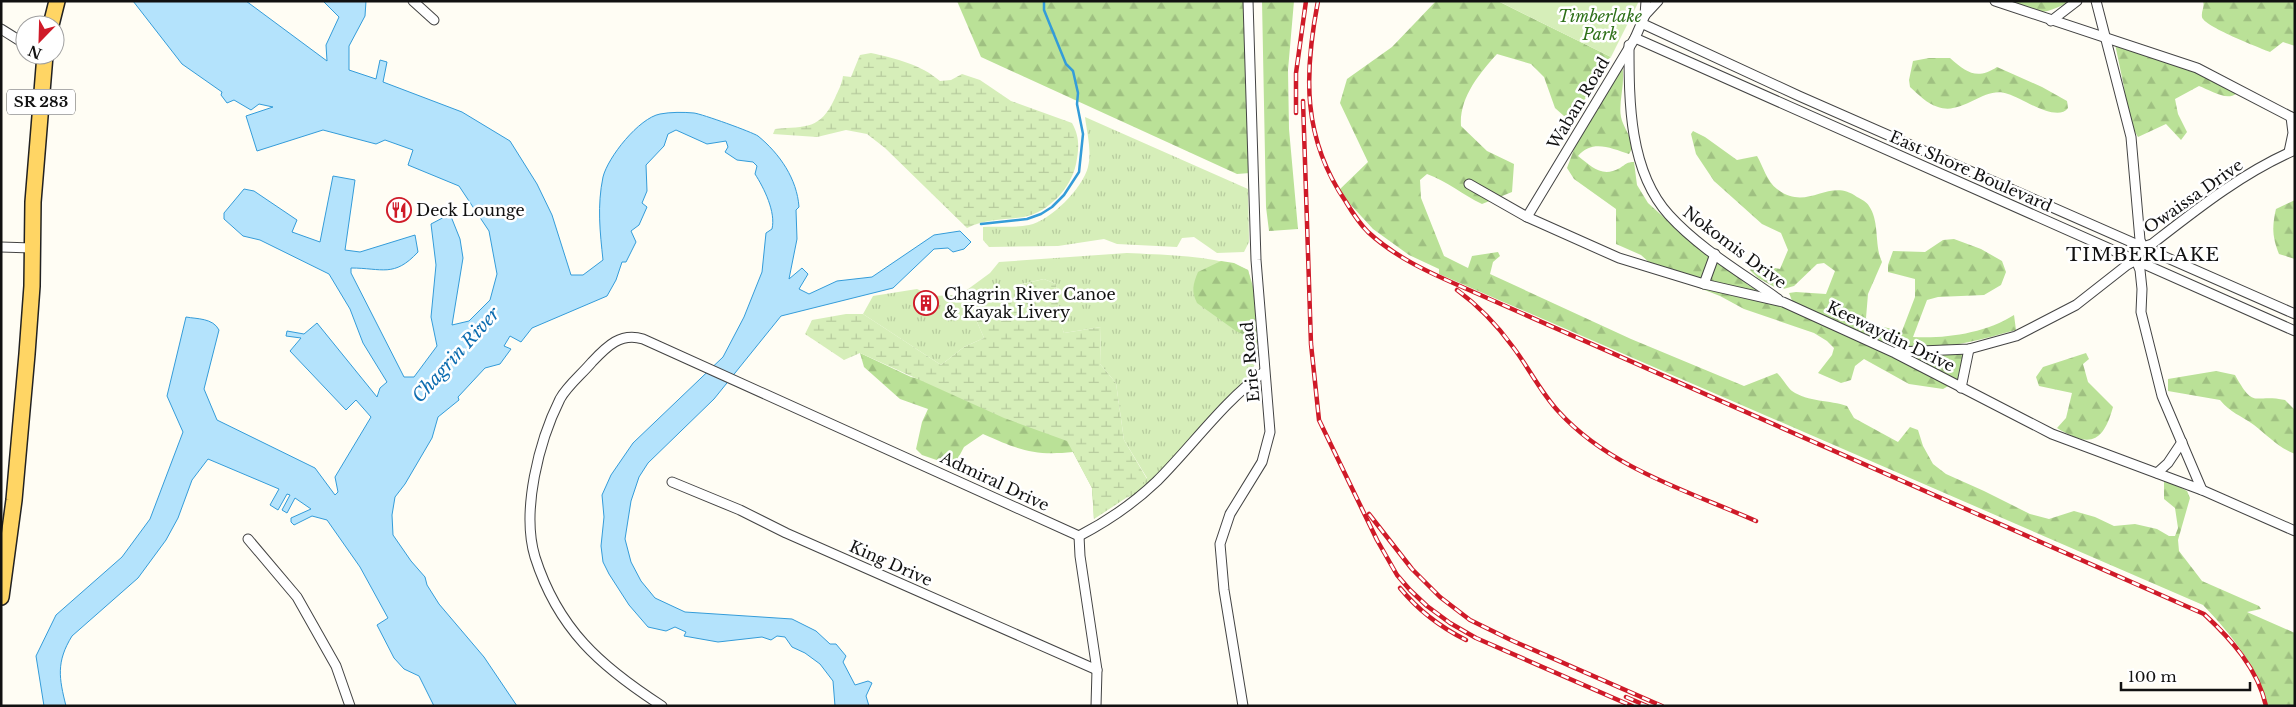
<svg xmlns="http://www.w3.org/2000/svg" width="2296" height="707" viewBox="0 0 2296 707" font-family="'Libre Baskerville',serif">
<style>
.grass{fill:url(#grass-tufts)}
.forest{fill:url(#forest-firs)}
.wetland{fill:url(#wetland-marsh)}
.park{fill:#d6eeb9}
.water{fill:#b4e3fc;stroke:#349cd9}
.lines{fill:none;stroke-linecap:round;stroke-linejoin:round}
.stream{stroke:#349cd9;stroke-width:2.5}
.street-casing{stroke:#444;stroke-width:11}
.primary-casing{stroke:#222;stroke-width:18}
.street{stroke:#fff;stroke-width:9}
.primary{stroke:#ffd564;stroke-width:15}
.rail-casing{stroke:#cf1a28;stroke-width:4.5}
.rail{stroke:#fff;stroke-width:2.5;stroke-dasharray:8;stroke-linecap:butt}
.labels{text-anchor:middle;stroke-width:5;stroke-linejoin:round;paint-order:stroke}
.shield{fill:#fff;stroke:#585858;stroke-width:1}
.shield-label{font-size:15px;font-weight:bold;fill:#111}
.park-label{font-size:16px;font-style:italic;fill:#2e7019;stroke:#fff}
.street-label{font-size:16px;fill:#111;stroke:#fff}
.poi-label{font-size:16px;fill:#111;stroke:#fff;text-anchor:start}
.water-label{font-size:18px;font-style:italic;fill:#0d6db0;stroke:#fff}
.quarter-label{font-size:19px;letter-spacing:1px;fill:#111;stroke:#fff}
</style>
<defs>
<pattern id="grass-tufts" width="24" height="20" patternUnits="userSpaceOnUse" patternTransform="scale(1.25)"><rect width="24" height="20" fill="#d6eeb9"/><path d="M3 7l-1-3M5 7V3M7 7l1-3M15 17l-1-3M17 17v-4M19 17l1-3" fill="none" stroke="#b7cb9e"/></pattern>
<pattern id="forest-firs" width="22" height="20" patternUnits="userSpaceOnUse" patternTransform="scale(1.25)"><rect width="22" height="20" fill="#bae197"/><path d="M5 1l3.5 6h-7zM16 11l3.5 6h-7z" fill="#9fc081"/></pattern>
<pattern id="wetland-marsh" width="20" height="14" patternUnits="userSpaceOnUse" patternTransform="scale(1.25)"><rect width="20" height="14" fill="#d6eeb9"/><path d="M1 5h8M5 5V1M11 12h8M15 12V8" fill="none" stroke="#b7cb9e"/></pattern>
</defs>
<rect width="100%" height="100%" fill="#fffdf4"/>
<g class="grass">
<path d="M1085 117 1248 189 1249 242 1244 252 1217 253 1194 237 1182 238 1177 247 1117 244 1104 239 1058 246 989 247 983 240V227C998 226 1014 228 1029 225 1050 221 1083 188 1088 167 1092 151 1087 133 1085 117Z"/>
<path d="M1127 253C1163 255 1217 255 1248 270 1254 290 1262 345 1255 364 1248 383 1155 483 1137 494 1134 495 1129 497 1126 498L1147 478 1124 440 1116 383 1100 364 1101 327 1064 333 1060 322 1056 284 1044 279 1017 285 972 310 984 338 964 347 941 365 863 314 873 296 917 289 932 296 960 295 990 273 999 262Z"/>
</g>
<g class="forest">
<path d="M957 1H1243L1250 173 1237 174 981 57Z"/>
<path d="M1262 1H1294L1288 70 1289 129 1298 229 1269 231 1266 207Z"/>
<path d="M1436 1H1498L1611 57C1589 72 1588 103 1573 124L1555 108 1544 77 1531 64 1497 54C1479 74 1459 98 1461 126L1487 151 1514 164 1512 192 1482 204C1463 195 1447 181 1427 174L1420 180 1421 198 1444 256 1468 268 1472 256 1498 252 1500 256 1493 262 1490 274 1631 339 1744 386 1777 373C1783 379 1788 388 1792 391 1808 402 1830 400 1847 406L1854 418 1898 442 1910 427 1918 430 1923 446 1933 464 1946 474 1984 491 2030 514 2049 519 2074 511 2095 517 2114 526 2135 524 2157 529 2169 536H2175L2178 528 2175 508 2164 499V479L2187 491 2190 498 2178 540 2179 551 2202 581 2259 606 2261 609 2247 612 2295 633V706H2267C2256 665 2232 635 2203 605L1439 274V269L1409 255 1373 229 1338 191 1368 162 1340 103 1347 79 1392 47Z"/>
<path d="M2003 1H2072C2037 17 2039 15 2003 1Z"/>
<path d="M2203 1H2295V46L2283 42 2270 52C2260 48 2203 26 2202 17 2201 11 2205 7 2203 1Z"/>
<path d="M2115 44 2197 71 2233 90 2236 94C2226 101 2210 90 2199 86L2175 99 2178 114 2187 132 2181 140 2166 124 2138 137 2126 117 2124 87Z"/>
<path d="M1929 58H1950C1967 73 1977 80 1997 67L2042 87 2067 101 2068 108C2057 123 2022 98 2008 94 1984 85 1963 116 1938 107 1927 104 1918 94 1910 87L1909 80 1913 61Z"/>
<path d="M1622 65C1626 83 1618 102 1621 117 1623 127 1631 136 1633 147L1629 154C1611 148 1592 139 1578 156 1592 167 1602 178 1620 168 1626 164 1627 162 1634 162L1637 185 1648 203 1690 241 1728 266 1748 285 1791 310 1906 354 1964 351 1965 356 1959 380 1943 389 1909 384 1864 359 1855 366 1851 380 1841 383 1818 373 1832 355 1834 348 1827 341 1814 333 1744 309 1720 296 1661 273 1641 255 1616 244V209L1574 179 1567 168 1577 141Z"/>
<path d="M1693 131 1705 137 1737 160 1757 156C1763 166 1767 182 1777 189 1808 213 1829 176 1857 197 1861 199 1867 202 1869 206 1880 222 1874 245 1882 262L1868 294 1866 318 1874 325 1902 331 1915 297V279L1888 272V265L1893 251 1925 252 1943 240 1954 239 1981 249 2002 261 2006 272 2001 285 1984 295 1938 297 1927 300 1913 337C1945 339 1986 333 2014 315L2016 330C1979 340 1942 351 1903 348 1871 346 1823 317 1793 303L1789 293 1796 292 1826 294 1835 271 1824 263 1817 264 1794 286 1780 290 1758 278 1750 270 1756 264 1780 269 1788 250 1781 233 1762 224 1714 181 1696 154 1691 134Z"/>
<path d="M2295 200V259L2279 254C2272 237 2272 226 2276 209Z"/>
<path d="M1221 261 1234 263 1248 270 1254 290 1256 334 1252 339 1236 331 1197 303C1191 291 1193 284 1198 272Z"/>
<path d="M860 353 911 377 1101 421 1094 519 1092 488 1073 452C1034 456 1019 450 983 434L964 447 954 466 922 455 916 449 922 422 928 409 900 399 864 367Z"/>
<path d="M2086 353 2089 359 2083 364 2088 382 2113 407C2103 443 2090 448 2057 428L2066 418 2072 393 2039 386 2036 377 2043 367Z"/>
<path d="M2216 371 2235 375C2255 411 2253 393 2285 400L2295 410V454C2279 448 2267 435 2254 425 2240 415 2231 413 2220 400L2168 391V379Z"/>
</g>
<g class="wetland">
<path d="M871 53C897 59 920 64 940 81L951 80 962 74 980 80 1011 101 1072 123C1080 137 1079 149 1076 164 1071 188 1049 212 1024 217 1004 220 985 219 967 228L885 148 867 134 846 130 817 137 773 134 775 129C807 126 820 130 835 98 838 91 842 84 843 76L851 77 860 55Z"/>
<path d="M1044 279 1056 284 1060 321 1064 333 1101 327 1100 364 1116 383 1124 440 1147 479 1126 498 1094 519 1092 488 1067 441 1004 418 860 353 844 360 805 334 812 320 846 314H863L941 365 964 347 984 338 972 310C992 291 1018 285 1044 279Z"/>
</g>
<path class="park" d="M1498 1H1639L1611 57Z"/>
<path class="water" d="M133 1H246L327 61 326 45 339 17 323 1H366L365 16 349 46V70L376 79 380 60 387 62 383 82 462 112 510 141 537 184 552 215 571 275H583L603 260C600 232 597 206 603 177 608 157 639 118 660 114 670 112 684 112 694 113 702 114 752 132 758 136 780 154 797 179 799 207L796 210 797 239 789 279 802 268 808 274 799 289 809 294 837 281 872 277 934 235 960 231 971 242 964 249 953 252 948 248 934 249 893 288 781 316 714 399 648 463 639 477 631 501 625 539 631 562 641 581 655 598 685 612 792 619 816 631 830 644H836L846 656 843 662 855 685 868 681 872 683 866 696 869 706H835L833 681 820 664 805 653 792 647 785 637 777 636 771 640 762 637 718 642 684 636 686 632 675 627 666 631 648 627 629 605 609 574 603 562 601 546 604 517 602 495 611 475 633 443 723 357 744 317 762 272 766 233 772 229C776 212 764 188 755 174L757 166 753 162 737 160 725 152 728 147 726 141 707 144 676 130 668 134 664 146 646 165 647 191 642 203 647 207 639 225 631 231 636 242 626 262H622L616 280 607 296 532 328 521 342 510 336 504 346 511 349 500 364 485 368 458 397 459 400 438 417 432 438 405 484 395 497 392 515 393 535 411 561 425 577 427 585 439 604 484 657 517 706H434L419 676 404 669 394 658 377 625 388 618 360 567 327 520 312 516 294 525 291 522V518L311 509 295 498 287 513 282 510 290 495 287 494 278 510 270 505 279 489 208 459 192 480 178 518 166 540 138 578 72 636C56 662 59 678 66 706H44L36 656 56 615 122 557 150 519 183 432 167 396 186 317C197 319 213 318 219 330L204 389 217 420 315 468 335 495 338 492 335 477 371 417 356 400 346 410 290 351 301 338 286 336 287 331 304 334 317 323 377 397 380 388 387 382 363 343 350 309 329 274 260 240 243 236 224 219V213L244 189 254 191 297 220 292 232 320 242 333 176 355 180 345 250 360 252 415 235 418 252C394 278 382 268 351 268V273L404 377H414L437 346 431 317 436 265 431 224 450 214 460 239 463 258 452 325 469 321 490 300 497 274 489 231 459 186 408 165 413 150 385 140 376 144 323 130 257 151 246 116 273 107 259 104 251 110 234 100 227 103 221 95 222 92 182 64Z"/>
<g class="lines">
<path class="stream" d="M981 224 1027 219 1041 214 1052 207 1064 195 1079 172 1083 134 1077 104 1078 93 1073 71 1066 64 1044 10V1"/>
<defs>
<g id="street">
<path d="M413 1 434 20"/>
<path d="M1995 1 2197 68 2295 119"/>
<path d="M2096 1 2131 137 2140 240 2143 247"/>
<path d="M1645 15 1658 1"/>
<path d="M2051 21 2077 1"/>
<path d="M1641 23 1799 96 2295 314"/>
<path d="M1 29 25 44"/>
<path d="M1635 38 2295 331"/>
<path d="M1629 45C1629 102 1629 171 1669 215 1700 249 1742 273 1778 299"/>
<path d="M2289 152 2293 133 2291 117"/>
<path d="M1469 184 1527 217 1619 258 1704 284 1783 302 1895 353 2052 434 2202 490 2295 531"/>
<path d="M1527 217 1635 38 1645 15 1646 1"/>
<path d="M1 247 32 248"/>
<path d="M2136 260 2140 270 2142 289 2141 312 2162 396 2202 490"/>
<path d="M1704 284 1715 254"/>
<path d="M1897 352 1969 349 2016 336 2076 305 2127 265 2136 260 2143 247 2152 244C2197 209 2242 173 2295 150"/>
<path d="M1961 388 1969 349"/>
<path d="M2157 473 2168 463 2182 442"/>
<path d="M672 482 740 510 786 533 1097 670"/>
<path d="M1079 536C1106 522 1135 502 1157 481 1193 445 1223 402 1264 372"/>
<path d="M1079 536 1080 556 1097 670 1096 706"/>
<path d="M248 539 297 597 336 666 350 706"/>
<path d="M662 706C600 666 558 629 535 557 521 511 539 441 560 399 567 386 582 374 592 362 607 346 621 332 643 339L1079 536"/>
<path d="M1243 706 1224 590 1220 544 1230 514 1262 462 1270 432 1256 260 1248 1"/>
</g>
<g id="primary">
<path d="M51 25 57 1"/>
<path d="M1 597 14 500 27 354 32 286 33 202 45 55"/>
</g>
</defs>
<use href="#street" class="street-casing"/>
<use href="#primary" class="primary-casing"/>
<use href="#street" class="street"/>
<use href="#primary" class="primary"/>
<defs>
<g id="rail">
<path d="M1318 1C1304 74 1302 138 1346 202 1352 212 1360 224 1368 232 1395 257 1428 272 1460 286L2204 614C2231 639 2258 669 2266 706"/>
<path d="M1303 101 1311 344 1319 420 1377 540 1397 575 1410 590 1427 606 1450 623 1476 638 1632 706"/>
<path d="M1296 113V73L1306 1"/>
<path d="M1457 290C1479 306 1497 325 1513 347 1529 368 1541 393 1559 412 1610 468 1688 491 1756 521"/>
<path d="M1369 514 1412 569 1440 597 1470 620 1513 641 1662 706"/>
<path d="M1400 588C1418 610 1440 627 1466 640"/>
<path d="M1626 697 1647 706"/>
</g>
</defs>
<use href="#rail" class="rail-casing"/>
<use href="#rail" class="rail"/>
</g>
<defs>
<symbol id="restaurant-ring" viewBox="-11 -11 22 22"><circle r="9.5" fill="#fff" stroke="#cf1a28" stroke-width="1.5"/><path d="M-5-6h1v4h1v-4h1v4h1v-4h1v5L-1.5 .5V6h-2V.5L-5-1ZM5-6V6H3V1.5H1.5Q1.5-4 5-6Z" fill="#cf1a28"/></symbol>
<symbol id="building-ring" viewBox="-11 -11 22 22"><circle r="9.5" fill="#fff" stroke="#cf1a28" stroke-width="1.5"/><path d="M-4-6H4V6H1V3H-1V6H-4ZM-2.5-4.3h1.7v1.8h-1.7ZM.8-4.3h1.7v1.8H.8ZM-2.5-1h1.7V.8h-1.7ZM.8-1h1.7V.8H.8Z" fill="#cf1a28"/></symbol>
</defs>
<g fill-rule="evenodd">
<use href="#restaurant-ring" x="385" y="196" width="28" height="28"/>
<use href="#building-ring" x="912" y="289" width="28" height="28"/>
</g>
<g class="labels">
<rect class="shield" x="7" y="89.5" width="68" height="25" rx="4"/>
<g class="shield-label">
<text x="41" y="107">SR 283</text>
</g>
<g class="park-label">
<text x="1600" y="22">Timberlake<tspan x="1600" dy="18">Park</tspan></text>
</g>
<g class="street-label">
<text transform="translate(1578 103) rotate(-59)" y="6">Waban Road</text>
<text transform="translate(1971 171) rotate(24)" y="6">East Shore Boulevard</text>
<text transform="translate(2193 196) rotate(-35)" y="6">Owaissa Drive</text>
<text transform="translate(1735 247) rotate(37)" y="6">Nokomis Drive</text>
<text transform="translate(1891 336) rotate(26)" y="6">Keewaydin Drive</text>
<text transform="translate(1250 362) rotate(-95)" y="6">Erie Road</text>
<text transform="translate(995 481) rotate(25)" y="6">Admiral Drive</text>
<text transform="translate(891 563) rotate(24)" y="6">King Drive</text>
</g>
<g class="poi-label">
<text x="416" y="216">Deck Lounge</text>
<text x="944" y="300">Chagrin River Canoe<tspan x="944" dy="18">&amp; Kayak Livery</tspan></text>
</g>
<g class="water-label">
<text transform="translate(456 355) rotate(-48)" y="6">Chagrin River</text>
</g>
<g class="quarter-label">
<text x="2143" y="261">TIMBERLAKE</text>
</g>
</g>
<rect width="2296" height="707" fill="none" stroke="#111111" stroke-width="5"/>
<g transform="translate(40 40) rotate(203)"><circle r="24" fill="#ffffff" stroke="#a0a0a0"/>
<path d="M0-4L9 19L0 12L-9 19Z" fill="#cf1a28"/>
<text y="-8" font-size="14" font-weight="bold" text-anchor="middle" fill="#111111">N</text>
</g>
<path d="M2121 682v8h129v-8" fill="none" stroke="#111111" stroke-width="2.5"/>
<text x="2128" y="682" font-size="15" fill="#111111" stroke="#ffffff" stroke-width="4" paint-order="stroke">100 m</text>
</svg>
